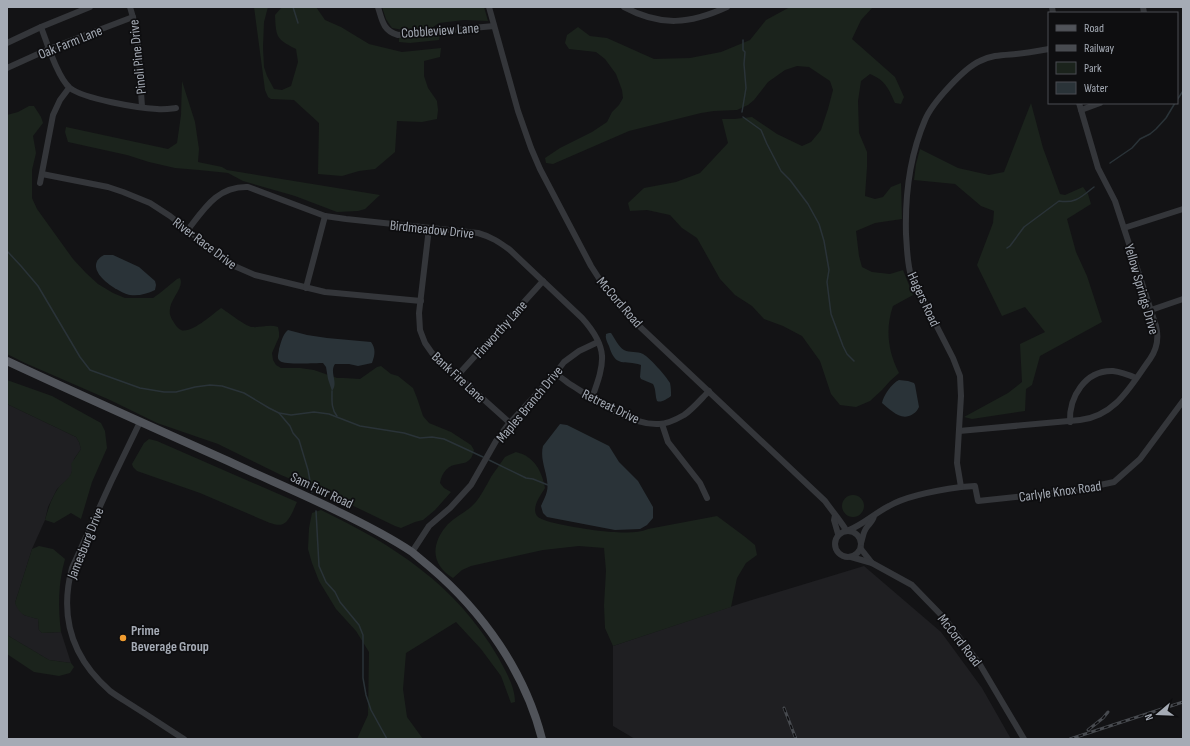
<svg xmlns="http://www.w3.org/2000/svg" width="1190" height="746" viewBox="0 0 1190 746" font-family="'Sofia Sans Condensed',sans-serif">
<style>
.built{fill:#1f1f22}
.green{fill:#1b231c}
.water{fill:#2a3338}
.lines{fill:none;stroke-linecap:round;stroke-linejoin:round}
.stream{stroke:#2a3338;stroke-width:1.5}
.minor{stroke:#34363a;stroke-width:6}
.major{stroke:#505359;stroke-width:8}
.rail-casing{stroke:#474a4f;stroke-width:3}
.rail{stroke:#0e0e10;stroke-width:1.5;stroke-dasharray:4.5;stroke-linecap:butt}
.poi-dot{fill:#f09c30;stroke:#0e0e10;stroke-width:1.5}
.labels{text-anchor:middle;stroke-width:3.5;stroke-linejoin:round;paint-order:stroke}
.street-label{font-size:14px;fill:#a5abb5;stroke:#0e0e10}
.poi-label{font-size:14px;font-weight:bold;fill:#a5abb5;stroke:#0e0e10;text-anchor:start}
</style>
<rect width="100%" height="100%" fill="#131315"/>
<g class="built">
<path d="M7 404 76 437 79 442 81 449 74 459 73 469 70 477 57 489 48 507 45 520 32 549 15 603 24 615 38 619 39 630 42 633 61 632 71 663 49 660 7 635Z"/>
<path d="M864 566 941 632 982 688 1011 739H635L613 726V646L742 603Z"/>
</g>
<g class="green">
<path d="M254 7H268L264 22 263 47 264 67 267 76 274 89 282 90 291 86 298 62 296 49C276 39 276 37 275 15L282 7H316L325 20 341 27 369 44 402 52 441 48 440 57 424 61V76L428 88 437 101 438 110 437 119 422 122 397 121 395 152 375 169 359 171 342 176 318 174 319 123C311 115 302 108 294 100L271 99 268 97 265 90Z"/>
<path d="M382 7H484L488 21 464 20 439 23 433 27 403 30 392 28 386 19Z"/>
<path d="M790 7H873L861 20 852 39 895 77 904 97 901 104 895 103C889 89 885 80 870 74L861 81 858 101 859 133 867 152V167L865 196 875 199 883 197 891 187 901 183 902 219 875 223 856 231 859 256 862 267 872 272 890 274 903 270 913 295 893 306C885 329 888 352 899 373L890 381 882 390 870 401 856 407 840 405 831 394 820 361 802 336 783 326 764 319 752 306 735 295 720 279 697 238 682 228 670 215 647 210 630 211 628 203 644 188 676 182 700 173 728 143 722 119H734L752 117 777 134 802 146 811 142 821 130 828 109 833 90 830 81 809 67 797 66 785 70 768 82 754 100 748 105 737 110 714 111 701 113 629 131 553 164 546 163 545 158 560 148 592 132 607 122 612 112 619 105 623 98 622 90 616 74 605 59 596 52 569 49 565 43 567 35 578 27 590 36 607 38 654 59 690 58 721 52 750 40 766 20Z"/>
<path d="M438 34 440 36 439 40 410 43 399 42V38Z"/>
<path d="M182 81 195 122 199 149 198 162 222 167 227 170 380 195 365 209 358 211 337 212 295 196 243 181 228 173 199 170 175 168 149 162 127 155 68 142 65 132 66 127 168 149 177 143 181 115Z"/>
<path d="M1031 103 1043 148 1060 194 1065 195 1083 187 1088 194 1091 204 1067 219 1076 252 1087 276 1102 322 1040 356 1032 385 1026 389 1025 411 972 419 964 417 1008 393 1022 382 1020 344 1045 332 1025 307 1002 316 977 265 993 223 994 211 981 206 955 184 914 180 916 164 920 149 958 168 989 175 1004 172Z"/>
<path d="M29 106H34L41 117 43 123 33 136 36 153 32 170V198L37 209 73 259 86 273 98 284 113 293 125 298H153L160 293 177 279 180 278C186 290 161 304 173 321 175 324 177 328 181 330 191 334 213 314 221 308 228 312 245 326 252 327 260 328 269 324 278 327L279 332V337L272 353 273 360 276 365 281 368H300L314 370 337 378H344L360 379 377 367 381 366 391 374 398 376 413 388 417 398 423 416 429 423 451 432 471 445 474 450C473 453 472 459 468 461 466 463 462 463 459 464 448 465 442 472 440 483L444 488 451 492 435 510 423 520 415 522 401 528 395 526 337 498 281 475 218 444 157 423 110 400 25 363 7 354V115L18 112Z"/>
<path d="M7 380 52 396 101 423 105 431 107 448 92 482 81 519 71 513 54 523 45 520C48 510 51 499 57 490 63 480 75 478 71 464L81 449 79 442 76 437 7 404Z"/>
<path d="M149 439 157 441 297 502C294 508 290 521 283 524 279 526 274 524 270 523L200 493 137 471 133 467 132 464 144 443Z"/>
<path d="M516 452C534 456 542 471 545 488 541 495 531 507 537 516 543 524 603 532 615 532 626 533 639 533 648 529L717 516 744 536 755 545 757 555 746 563 737 578 731 607 613 646 605 628 604 605 606 571 604 548 579 546 543 550 471 566 462 570 453 578C430 564 431 543 448 524 456 516 467 512 475 503 481 496 486 486 491 477 495 471 500 464 505 457L509 455Z"/>
<circle cx="853" cy="506" r="11"/>
<path d="M321 510C394 545 456 585 498 657 505 670 515 686 515 702L511 703 501 676 481 649 456 622 406 653 403 689 407 717 423 739H357L368 715 369 652 356 631 336 609 319 581 312 563 308 549 309 528 312 513Z"/>
<path d="M39 546 53 549 65 559C58 584 58 607 61 632L42 633 39 630 38 619C26 616 20 616 15 603L32 549Z"/>
<path d="M7 635 49 660 71 663 74 667 70 673 59 676 34 672 7 654Z"/>
</g>
<g class="water">
<path d="M104 255H113L139 267 155 281 156 285 155 290C147 294 139 296 130 295 116 292 80 268 104 255Z"/>
<path d="M288 330 307 335 327 338 371 342C376 349 375 355 372 363L358 366 349 364H335C329 372 339 383 332 391L328 379 326 367 323 363C316 363 284 365 280 361 276 358 279 353 279 349 281 343 282 335 288 330Z"/>
<path d="M609 333H611C615 339 619 347 624 350 630 353 637 351 643 354 650 358 666 376 670 383 671 387 671 392 671 396 667 399 661 403 657 401 655 395 656 389 653 384L641 379 640 377 641 365C624 359 616 369 609 346 607 342 605 338 606 334Z"/>
<path d="M899 380 908 381 914 383 915 385 919 407C917 411 916 412 913 414 901 422 891 410 882 403 883 396 892 383 899 380Z"/>
<path d="M560 424 567 425 609 446 619 462 638 481 653 507V518L647 525 640 529 615 530 547 517 543 513 541 506C543 501 546 496 547 491 550 477 539 461 543 446Z"/>
</g>
<g class="lines">
<g class="stream">
<path d="M293 7 298 23"/>
<path d="M1177 100 1183 91"/>
<path d="M742 112 746 88 744 64 745 52 743 50V40"/>
<path d="M743 117 761 130 767 144 781 171 790 180 808 204 819 224 824 241 829 270 827 282 831 314 843 346 847 354 854 361"/>
<path d="M1110 163 1132 148 1140 139 1150 134 1156 129 1166 118 1175 103"/>
<path d="M1007 248 1010 246 1024 227 1059 201C1076 204 1082 196 1094 187"/>
<path d="M7 251 21 266 38 286 80 357 90 370 140 388 164 392H176L195 387 210 385 222 386 244 393 269 408 279 413 291 415 314 412 329 414 360 426 404 433 420 438 432 437 444 439 483 457"/>
<path d="M332 391C332 400 331 409 337 416"/>
<path d="M279 413 290 426 293 433 299 440 308 470 312 492"/>
<path d="M489 460 526 478 533 479 548 485"/>
<path d="M316 511 319 566 326 582 335 592 340 602 359 625 363 635V678L366 695 371 710 387 739"/>
</g>
<g class="minor">
<path d="M130 7 137 31 142 107"/>
<path d="M378 7C382 20 383 31 398 35L494 26"/>
<path d="M489 7 518 111 531 148 540 169 591 266 600 280 615 301 636 323 825 501C832 511 840 520 846 530"/>
<path d="M624 7C661 27 690 24 727 7"/>
<path d="M1052 7 1053 13"/>
<path d="M1143 7 1144 13"/>
<path d="M41 27C47 43 58 78 70 88 84 99 138 108 157 109 163 110 169 109 176 108"/>
<path d="M7 43 41 27 90 7"/>
<path d="M7 68 49 49 133 17"/>
<path d="M1081 110 1100 103"/>
<path d="M42 174 108 187 123 192 150 203 170 216 232 265 255 275 325 292 421 301"/>
<path d="M40 183 53 115 60 100 69 88"/>
<path d="M429 228 419 313 420 330 425 343 432 353 510 423"/>
<path d="M1124 228 1183 209"/>
<path d="M187 231C204 209 217 186 248 187L325 216 346 219 478 233C492 237 499 242 510 250L582 318C609 348 605 362 592 398"/>
<path d="M306 288 325 216"/>
<path d="M1151 310 1183 299"/>
<path d="M555 374C562 377 567 383 573 386 595 400 632 426 659 424 668 424 677 419 684 415 693 409 701 399 709 391"/>
<path d="M457 376 543 281"/>
<path d="M140 422 111 482 72 568C59 617 72 658 110 691 118 697 127 702 136 708 152 718 168 729 184 739"/>
<path d="M1070 422C1069 397 1085 370 1113 371 1121 372 1129 375 1136 378"/>
<path d="M662 424 668 442 700 483 707 498"/>
<path d="M959 431 1080 420C1116 416 1131 385 1150 359 1157 349 1159 338 1156 326L1115 201 1098 168 1079 103"/>
<path d="M961 487 975 486 978 501 1072 491 1114 482 1140 459 1183 401"/>
<path d="M835 515 834 520 838 534"/>
<path d="M849 530C864 524 875 513 889 506 908 495 939 490 961 487L957 463 961 396 960 376 953 358 911 276C907 262 907 248 906 234 905 197 910 155 925 120 932 103 964 68 980 61 991 55 1004 55 1016 54 1027 53 1038 51 1049 49"/>
<circle cx="848" cy="544" r="13"/>
<path d="M861 543C863 537 863 532 867 527 870 523 873 521 874 516"/>
<path d="M861 549 872 563"/>
<path d="M412 552 429 526 450 508 471 485 496 441 507 426 555 374 564 362 579 351 598 342"/>
<path d="M851 557 872 563 912 585 945 619 979 663 1024 739"/>
</g>
<path class="major" d="M7 361C80 395 154 428 228 461 264 478 301 493 337 511 362 523 388 536 412 552 418 557 424 562 430 567 483 612 525 672 542 739"/>
<defs>
<g id="rail">
<path d="M784 708 796 739"/>
<path d="M1088 730 1103 718 1108 712"/>
<path d="M1070 739 1183 702"/>
</g>
</defs>
<use href="#rail" class="rail-casing"/>
<use href="#rail" class="rail"/>
</g>
<circle class="poi-dot" cx="123" cy="638" r="4"/>
<g class="labels">
<g class="street-label">
<text transform="translate(440 30) rotate(-4)" y="5">Cobbleview Lane</text>
<text transform="translate(70 42) rotate(-22)" y="5">Oak Farm Lane</text>
<text transform="translate(137 57) rotate(-96)" y="5">Pinoli Pine Drive</text>
<text transform="translate(432 229) rotate(6)" y="5">Birdmeadow Drive</text>
<text transform="translate(205 243) rotate(37)" y="5">River Race Drive</text>
<text transform="translate(1142 289) rotate(74)" y="5">Yellow Springs Drive</text>
<text transform="translate(924 299) rotate(65)" y="5">Hagers Road</text>
<text transform="translate(620 302) rotate(49)" y="5">McCord Road</text>
<text transform="translate(500 329) rotate(-48)" y="5">Finworthy Lane</text>
<text transform="translate(459 377) rotate(43)" y="5">Bank Fire Lane</text>
<text transform="translate(529 404) rotate(-50)" y="5">Maples Branch Drive</text>
<text transform="translate(611 406) rotate(26)" y="5">Retreat Drive</text>
<text transform="translate(322 490) rotate(25)" y="5">Sam Furr Road</text>
<text transform="translate(1060 491) rotate(-8)" y="5">Carlyle Knox Road</text>
<text transform="translate(85 543) rotate(-68)" y="5">Jamesburg Drive</text>
<text transform="translate(960 640) rotate(52)" y="5">McCord Road</text>
</g>
<g class="poi-label">
<text x="131" y="635">Prime<tspan x="131" dy="16">Beverage Group</tspan></text>
</g>
</g>
<rect width="1190" height="746" fill="none" stroke="#a5abb5" stroke-width="16"/>
<rect x="1048" y="12" width="130" height="92" fill="#0e0e10" stroke="#4a4d52"/>
<rect x="1056" y="25" width="20" height="6" fill="#505359" stroke="#4a4d52"/>
<text x="1084" y="32" font-size="12" fill="#a5abb5">Road</text>
<rect x="1056" y="45" width="20" height="6" fill="#474a4f" stroke="#4a4d52"/>
<text x="1084" y="52" font-size="12" fill="#a5abb5">Railway</text>
<rect x="1056" y="62" width="20" height="12" fill="#1b231c" stroke="#4a4d52"/>
<text x="1084" y="72" font-size="12" fill="#a5abb5">Park</text>
<rect x="1056" y="82" width="20" height="12" fill="#2a3338" stroke="#4a4d52"/>
<text x="1084" y="92" font-size="12" fill="#a5abb5">Water</text>
<g transform="translate(1158 714) rotate(251)" stroke="#0e0e10" stroke-width="3" paint-order="stroke">
<path d="M0-3L7 15L0 10L-7 15Z" fill="#a5abb5"/>
<text y="-6" font-size="11" font-weight="bold" text-anchor="middle" fill="#a5abb5">N</text>
</g>
</svg>
